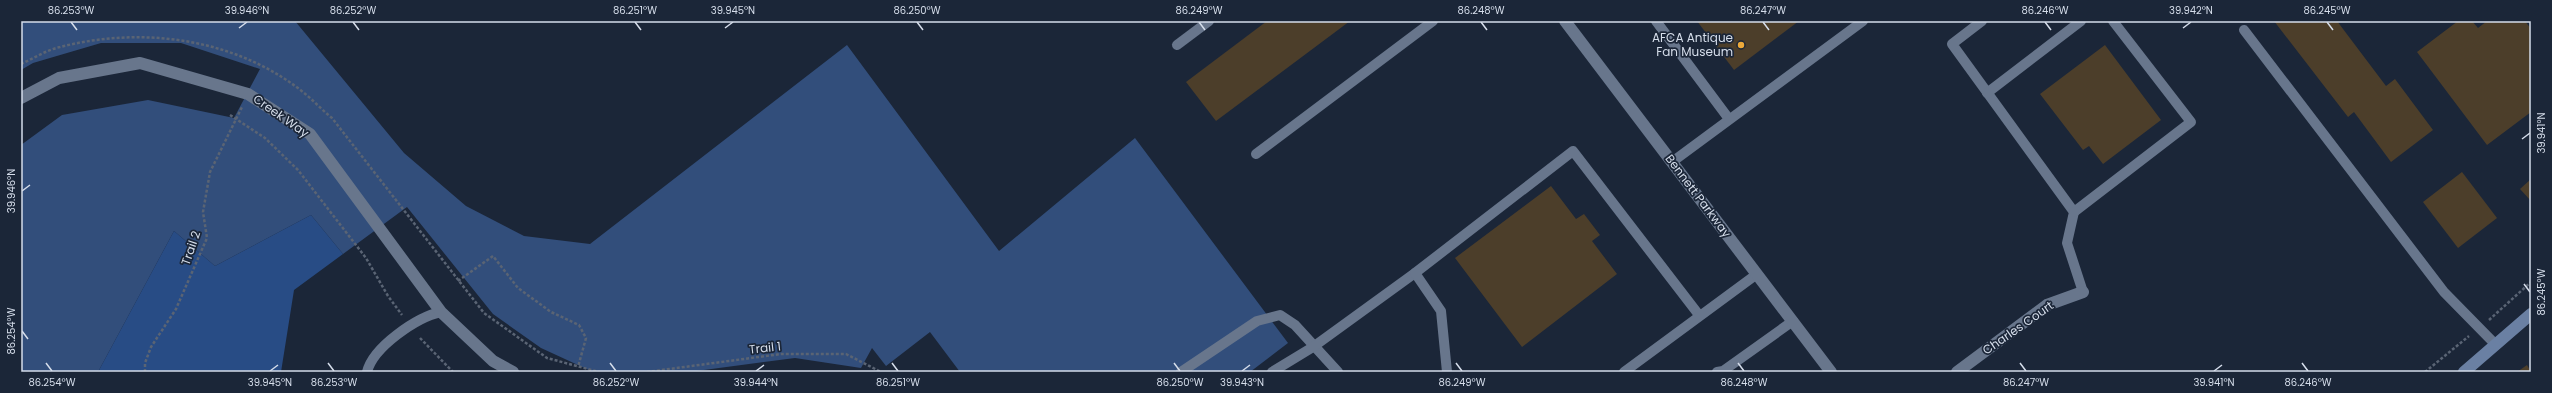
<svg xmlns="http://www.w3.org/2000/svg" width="2552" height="393" viewBox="0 0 2552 393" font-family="Poppins,sans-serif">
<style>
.green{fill:#324e7b}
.forest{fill:#284c85}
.building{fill:#4c3e2a}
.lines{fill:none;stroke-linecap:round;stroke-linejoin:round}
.path{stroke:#5a6474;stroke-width:2.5;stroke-dasharray:3 2;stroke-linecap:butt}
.lane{stroke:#68768c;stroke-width:10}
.street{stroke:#68768c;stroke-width:12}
.secondary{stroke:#6a80a3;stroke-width:12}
.ticks{fill:none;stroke:#d5ddea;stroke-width:1.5}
.poi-dot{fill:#eca93a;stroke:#1b2638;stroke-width:1.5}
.labels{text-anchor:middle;stroke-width:3.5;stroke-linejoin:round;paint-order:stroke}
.poi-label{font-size:12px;fill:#d5ddea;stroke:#1b2638;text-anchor:end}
.street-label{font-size:12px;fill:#d5ddea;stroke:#1b2638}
.neatline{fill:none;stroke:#d5ddea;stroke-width:1.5}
.ticks-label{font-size:10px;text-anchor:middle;fill:#d5ddea}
</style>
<rect width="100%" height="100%" fill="#1b2638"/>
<path class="green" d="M21 21H295L404 153 466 206 524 236 590 244 847 45 999 251 1135 138 1288 343 1250 372H960L930 332 886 366 872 348 861 368 795 358 689 372 591 371 541 348 493 314 407 207 343 254 311 215 215 266 174 231 98 372H21V145L62 115 148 100 234 118 260 69 181 43H101L33 63 21 70Z"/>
<path class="forest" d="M311 215 343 254 294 290 281 372H98L174 231 215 266Z"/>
<g class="building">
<path d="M1267 21H1350L1216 121 1186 82Z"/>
<path d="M1697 21H1799L1734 70Z"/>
<path d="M2274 21H2337L2386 86 2395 79 2433 130 2391 162 2354 112 2348 117Z"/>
<path d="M2458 21H2472L2478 28 2487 21H2525L2531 29V112L2487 145 2417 52Z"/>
<path d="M2105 45 2161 120 2103 164 2089 146 2083 150 2040 94Z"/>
<path d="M2462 172 2497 218 2458 248 2423 202Z"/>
<path d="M2531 179V201L2520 189Z"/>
<path d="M1551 186 1576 219 1584 214 1600 235 1592 241 1617 274 1522 347 1455 258Z"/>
<path d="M2527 365 2531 372H2517Z"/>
</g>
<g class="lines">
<g class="path">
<path d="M21 64C34 58 47 50 60 47 142 26 235 38 303 92 313 100 322 110 332 118L484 313 547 358 599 372"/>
<path d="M230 115 265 138 298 170 366 258 388 296 402 315"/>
<path d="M458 281 493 256 518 288 551 312 579 325 586 338 578 367"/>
<path d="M2489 320 2531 282"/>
<path d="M420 338 453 372"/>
<path d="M145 372V363L151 347 176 309 207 238 203 212 210 172 242 107"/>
<path d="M647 372 781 354H846L881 372"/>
<path d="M2425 372 2469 336"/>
</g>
<g class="lane">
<path d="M1656 21 1729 119"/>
<path d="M1982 21 1952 44 2074 212 2067 243 2083 292"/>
<path d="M2244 30 2444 292 2496 345"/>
<path d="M1177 45 1209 21"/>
<path d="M1987 93 2081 21"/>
<path d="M1256 154 1433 21"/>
<path d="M1672 162 1863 21"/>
<path d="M2074 212 2191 122 2113 21"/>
<path d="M367 372C373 347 417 317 441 312"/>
<path d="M1181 372 1257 321 1280 315 1295 325 1338 372"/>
<path d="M1272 372 1313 347 1415 273"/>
<path d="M1447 372 1441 311 1415 273 1573 151 1699 315"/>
<path d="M1624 372 1757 274"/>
<path d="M1717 372 1723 371 1793 321"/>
</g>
<g class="street">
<path d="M1565 21 1831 372"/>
<path d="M21 98 59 78 140 63 248 94 310 134 441 312 493 361 513 372"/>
<path d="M1957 372 2047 305 2083 292"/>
</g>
<path class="secondary" d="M2464 372 2531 314"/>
</g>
<path class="ticks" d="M71 22 77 30M353 22 359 30M635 22 641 30M917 22 923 30M1199 22 1205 30M1481 22 1487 30M1763 22 1769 30M2045 22 2051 30M2327 22 2333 30M239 28 247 22M725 28 733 22M2183 28 2191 22M2522 139 2530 133M22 191 30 185M2524 284 2530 292M22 331 28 339M46 363 52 371M328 363 334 371M610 363 616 371M892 363 898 371M1174 363 1180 371M1456 363 1462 371M1738 363 1744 371M2020 363 2026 371M2302 363 2308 371M270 371 278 365M756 371 764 365M1242 371 1250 365M2214 371 2222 365"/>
<circle class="poi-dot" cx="1741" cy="45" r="4"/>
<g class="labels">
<g class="poi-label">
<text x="1733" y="42">AFCA Antique<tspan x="1733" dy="14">Fan Museum</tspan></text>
</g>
<g class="street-label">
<text transform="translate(281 116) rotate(35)" y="4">Creek Way</text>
<text transform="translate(1698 196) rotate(53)" y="4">Bennett Parkway</text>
<text transform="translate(191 248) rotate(-71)" y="4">Trail 2</text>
<text transform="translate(2018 328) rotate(-35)" y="4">Charles Court</text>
<text transform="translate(765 348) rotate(-6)" y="4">Trail 1</text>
</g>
</g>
<rect width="2552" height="393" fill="none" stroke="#1b2638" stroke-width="44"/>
<rect x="22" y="22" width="2508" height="349" class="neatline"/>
<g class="ticks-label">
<text x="71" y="14">86.253°W</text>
<text x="247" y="14">39.946°N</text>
<text x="353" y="14">86.252°W</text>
<text x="635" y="14">86.251°W</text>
<text x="733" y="14">39.945°N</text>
<text x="917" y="14">86.250°W</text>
<text x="1199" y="14">86.249°W</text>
<text x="1481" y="14">86.248°W</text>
<text x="1763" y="14">86.247°W</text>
<text x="2045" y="14">86.246°W</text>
<text x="2191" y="14">39.942°N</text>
<text x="2327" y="14">86.245°W</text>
<text transform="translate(2541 133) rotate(-90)" y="4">39.941°N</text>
<text transform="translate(11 191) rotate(-90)" y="4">39.946°N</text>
<text transform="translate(2541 292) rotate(-90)" y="4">86.245°W</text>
<text transform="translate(11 331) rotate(-90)" y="4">86.254°W</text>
<text x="52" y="386">86.254°W</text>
<text x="270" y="386">39.945°N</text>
<text x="334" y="386">86.253°W</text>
<text x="616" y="386">86.252°W</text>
<text x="756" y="386">39.944°N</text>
<text x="898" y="386">86.251°W</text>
<text x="1180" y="386">86.250°W</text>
<text x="1242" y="386">39.943°N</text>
<text x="1462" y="386">86.249°W</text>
<text x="1744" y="386">86.248°W</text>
<text x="2026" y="386">86.247°W</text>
<text x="2214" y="386">39.941°N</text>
<text x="2308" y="386">86.246°W</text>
</g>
</svg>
